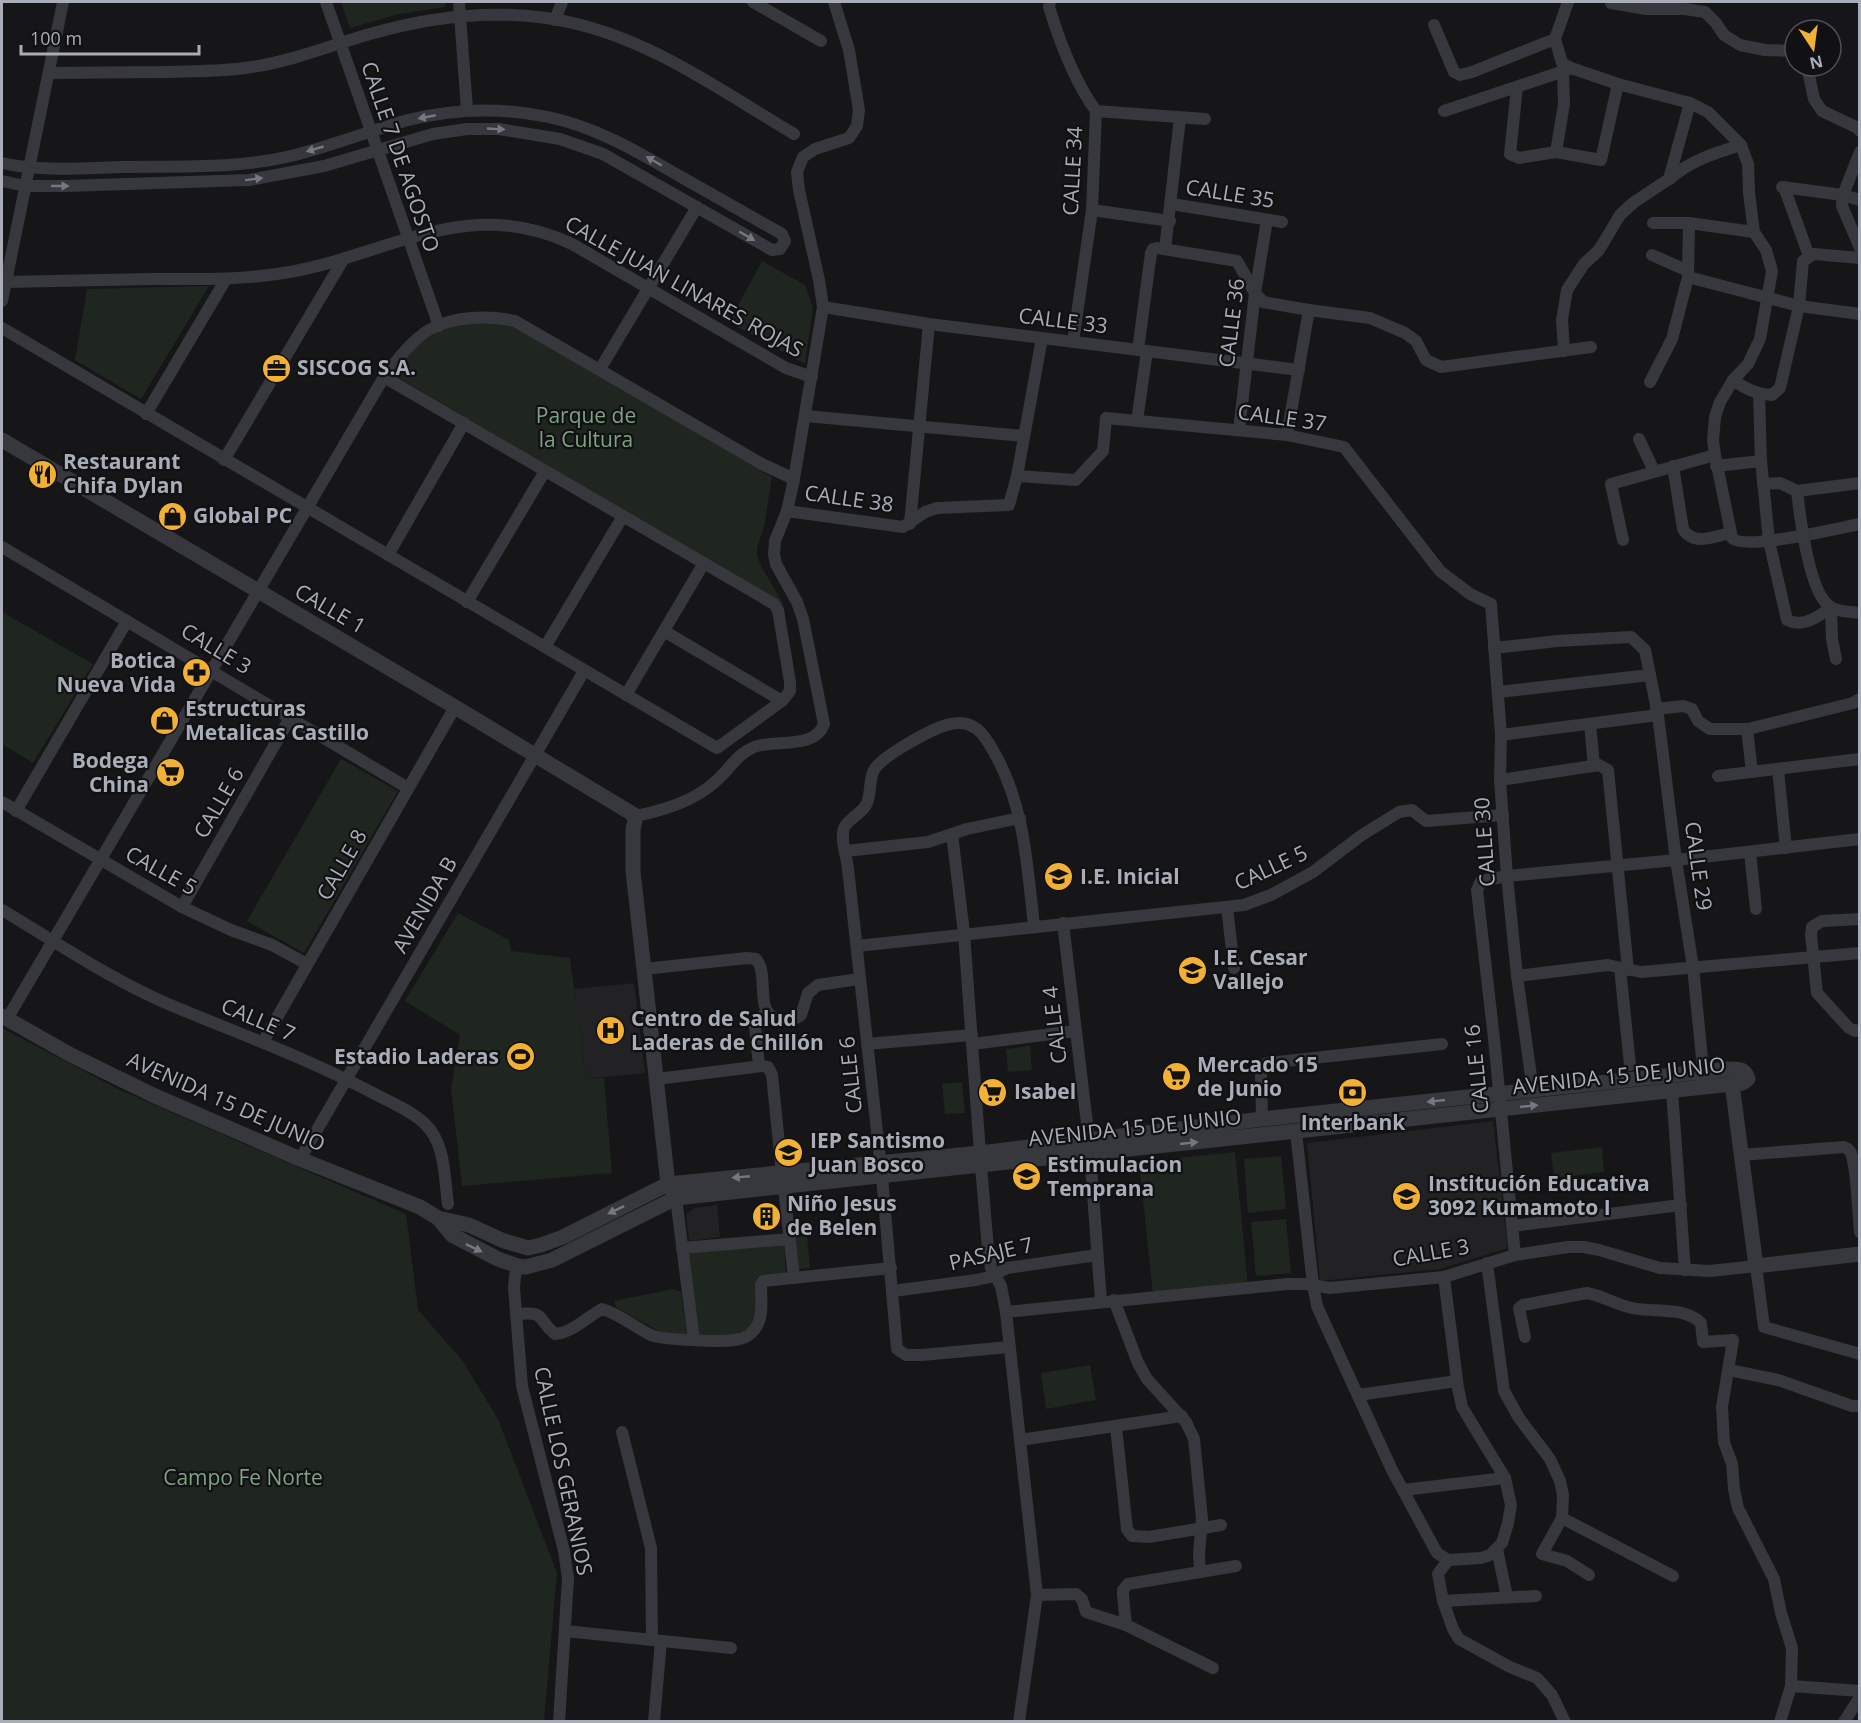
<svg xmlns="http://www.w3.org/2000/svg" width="1861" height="1723" viewBox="0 0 1861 1723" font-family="'Open Sans',sans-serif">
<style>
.built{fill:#222225}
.green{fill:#1e261f}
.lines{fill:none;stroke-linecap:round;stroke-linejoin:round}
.minor{stroke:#37383d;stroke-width:12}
.tertiary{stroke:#37383d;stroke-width:15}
.oneway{fill:#757881}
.labels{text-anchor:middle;stroke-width:4.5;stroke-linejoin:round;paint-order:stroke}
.street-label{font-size:21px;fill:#a8adb8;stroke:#111113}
.poi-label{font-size:21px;font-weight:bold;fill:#a8adb8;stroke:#111113;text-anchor:start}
.park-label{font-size:21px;fill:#7fa381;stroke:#111113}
</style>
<rect width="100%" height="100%" fill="#161618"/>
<g class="built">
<path d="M634 983 645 1073 586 1079 574 989Z"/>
<path d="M1493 1121 1508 1248 1440 1269 1320 1281 1307 1143Z"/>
<path d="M717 1205 720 1237 689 1241 686 1215 694 1208Z"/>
</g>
<g class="green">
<path d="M341 2H446L445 7 399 14 350 28Z"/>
<path d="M762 261 805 285 813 307 805 364 729 322Z"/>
<path d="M209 286 141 399 75 360 87 289Z"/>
<path d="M473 323H503L520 328 772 477 764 527 757 548V556L761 566 784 605 397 377V368C422 339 435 329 473 323Z"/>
<path d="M2 612 93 664 33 763 2 744Z"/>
<path d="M341 759 398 791 304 953 247 921Z"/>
<path d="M458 913 509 940 511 951 570 958 586 1079 604 1078 612 1173 462 1186 451 1090 460 1035 405 1001Z"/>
<path d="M2 1028 120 1090 406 1214 418 1310 462 1360 498 1419 557 1573 544 1721H2Z"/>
<path d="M1030 1046 1032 1070 1008 1072 1006 1049Z"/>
<path d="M962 1082 965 1113 945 1114 942 1084Z"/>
<path d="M1602 1147 1604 1172 1554 1178 1551 1153Z"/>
<path d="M1235 1152 1248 1286 1153 1295 1139 1162Z"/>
<path d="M1281 1156 1286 1209 1248 1213 1244 1159Z"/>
<path d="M1286 1219 1291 1273 1256 1276 1251 1222Z"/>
<path d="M807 1236 810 1268 798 1269 795 1237Z"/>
<path d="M784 1244 786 1276 757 1277 759 1314 744 1335 704 1338 699 1334 687 1255 690 1251Z"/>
<path d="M673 1289 681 1292 687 1334 685 1336 669 1337 616 1307 614 1301Z"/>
<path d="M1090 1365 1096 1400 1046 1409 1041 1373Z"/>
</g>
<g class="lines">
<g class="minor">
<path d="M326 2 439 326"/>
<path d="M459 2 467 110"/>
<path d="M753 2 821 41"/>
<path d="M1050 2 1049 7C1060 43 1074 81 1096 111"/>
<path d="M1568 2 1555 39 1562 63 1571 68 1618 84 1690 103 1708 112 1741 145 1748 164 1749 193 1754 232 1766 250 1772 271 1760 339 1748 364 1733 380 1720 402 1715 417 1713 440 1715 455 1732 538C1744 551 1839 528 1860 524"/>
<path d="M1611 3 1646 9H1685L1705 12 1716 23 1724 35 1740 45 1765 50 1795 51"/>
<path d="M555 20 562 2"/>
<path d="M1434 25 1454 72 1460 75 1472 72 1555 39"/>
<path d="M1807 66 1814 99 1822 111 1858 128 1860 131"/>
<path d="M49 73C86 73 124 72 162 72 192 71 222 72 252 67 293 61 331 45 370 34 439 14 511 7 581 25 659 45 725 93 794 134"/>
<path d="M1517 87 1510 154 1519 158 1556 152 1564 104 1563 72"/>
<path d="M1096 111 1205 119"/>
<path d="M1444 111 1570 69"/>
<path d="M1556 152 1601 160 1618 84"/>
<path d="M1860 152 1843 195 1842 206 1860 248"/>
<path d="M2 163C41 172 83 168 124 167 179 166 236 169 291 156 331 146 369 131 408 120 454 109 501 107 548 117 597 127 640 153 683 178 716 197 749 215 782 234L785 241 780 249 772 250 603 154 560 139 499 129H467L433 134 324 166 249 180 66 186H25L2 181"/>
<path d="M1670 179C1689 161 1715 153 1741 145"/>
<path d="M1782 187 1843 195 1860 200"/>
<path d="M1784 187 1809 256"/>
<path d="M1172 204 1282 222"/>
<path d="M1092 210 1170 221"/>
<path d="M1653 223H1689"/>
<path d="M1165 249 1180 118"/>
<path d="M1652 255 1688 271"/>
<path d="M1688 277 1799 306 1860 314"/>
<path d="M5 282C54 281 102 280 151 279 190 279 230 280 269 275 379 263 460 191 572 244L786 368 812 377"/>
<path d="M2 301 63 2"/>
<path d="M823 307 929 324 1299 370"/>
<path d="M2 328 717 748 782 701 790 691V682L778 610 774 604 384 377"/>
<path d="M1073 342 1092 210 1096 111"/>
<path d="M1138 350 1151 253 1153 249 1157 248 1237 261 1255 293 1263 302 1309 310 1370 318 1405 333 1416 341 1426 360 1441 367 1591 347"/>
<path d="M1564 351 1562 320 1567 290 1584 264 1599 250 1620 215 1633 203 1669 179 1690 103"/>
<path d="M600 369 697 207"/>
<path d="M1733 380C1746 389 1756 394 1772 395L1780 388 1799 306 1803 261 1814 254 1860 258"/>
<path d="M1650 382 1672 339 1688 277 1689 223 1754 232"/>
<path d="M1759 394 1761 461 1769 541 1787 620C1803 628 1817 617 1831 608"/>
<path d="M146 414 226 279"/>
<path d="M806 416 1024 436"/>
<path d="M1137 421 1147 351"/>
<path d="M1239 430 1255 293 1267 220"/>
<path d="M1287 435 1309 310"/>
<path d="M1639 439 1654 471"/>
<path d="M224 460 343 260"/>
<path d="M1673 466 1683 529C1693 546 1714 537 1730 533"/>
<path d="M1716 466 1761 461"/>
<path d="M1017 476 1076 480 1103 451 1106 418 1287 435 1344 447 1440 571 1470 594 1491 604 1501 735 1500 780 1507 876 1517 976 1531 1076"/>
<path d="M1763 484 1780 483 1797 491 1860 483"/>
<path d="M1797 491C1800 517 1809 589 1828 605 1836 612 1850 612 1860 613"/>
<path d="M787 511 903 527 925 512 937 508 1009 505 1017 476 1042 338"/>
<path d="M910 524 929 324"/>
<path d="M1623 540 1611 484 1715 455"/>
<path d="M2 547 408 788"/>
<path d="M388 555 464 423"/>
<path d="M467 602 545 471"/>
<path d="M1831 608 1832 639 1836 659"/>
<path d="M664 631 782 701"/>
<path d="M545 647 623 516"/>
<path d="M1494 648 1557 641 1631 637 1645 650 1658 715 1676 860 1693 967 1704 1079"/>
<path d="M1498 692 1650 675"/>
<path d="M626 695 704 563"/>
<path d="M1656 709 1683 706 1692 709 1698 721 1710 729H1748L1853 703 1860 699"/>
<path d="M1590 724 1594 766"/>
<path d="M1747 729 1752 772"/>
<path d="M1501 735 1658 715"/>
<path d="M1778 769 1786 848"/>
<path d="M1718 776 1860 759"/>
<path d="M1500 780 1599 765 1608 770 1628 970"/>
<path d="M2 802 182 907 231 930 272 945 307 964"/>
<path d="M16 811 127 621"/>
<path d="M636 816C664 810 695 801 716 781 729 770 737 754 754 747 775 739 815 750 824 724L803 619 797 602 776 564 774 554 775 541 787 511 794 479 823 307 819 280 799 190 797 172 803 157 815 149 849 138 857 126 859 110 849 50 834 2"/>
<path d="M952 834 964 933 980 1153"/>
<path d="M846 851 928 842 967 829 1020 818"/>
<path d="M1750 852 1756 909"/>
<path d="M182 907 290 718"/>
<path d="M1227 907 1234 968"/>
<path d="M2 910C56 942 110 979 168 1004 237 1033 307 1058 373 1093 390 1102 410 1110 424 1123 446 1143 444 1177 448 1204"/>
<path d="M1860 919 1822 921 1812 927 1811 935 1817 993 1849 1028 1855 1031 1860 1030"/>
<path d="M1063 923 1089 1140 1101 1301"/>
<path d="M857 946 1244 905 1271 895 1313 872 1362 835 1399 812 1412 810 1426 821 1503 815"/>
<path d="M1620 968 1630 1065"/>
<path d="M644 969 747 958 756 959C771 976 751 1018 783 1020 790 1021 795 1020 801 1015L808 993 818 985 859 979"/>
<path d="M1517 976 1608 965 1641 972 1860 953"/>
<path d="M7 1019 384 377C397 360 411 341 429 330 453 316 489 315 515 321L762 464 794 479"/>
<path d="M263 1042 455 707"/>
<path d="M867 1044 972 1035"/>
<path d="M972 1044 1076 1031"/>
<path d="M759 1066 755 1027 757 1021 767 1012"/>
<path d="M657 1079 762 1066 768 1067 772 1075 782 1173"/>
<path d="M1672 1091 1685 1270"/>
<path d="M1262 1119 1261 1073 1263 1066 1267 1063 1442 1044"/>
<path d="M1296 1132 1313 1285 1317 1306 1326 1326 1392 1470 1437 1553 1448 1560 1481 1558 1490 1555 1502 1543 1508 1523 1511 1505 1505 1478 1462 1407 1458 1388 1444 1277"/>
<path d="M1741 1155 1844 1147C1848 1149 1849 1149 1851 1153 1857 1169 1858 1213 1860 1232"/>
<path d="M300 1159 584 671"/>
<path d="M981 1166 988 1249 991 1268 1001 1286 1006 1312 1037 1595 1019 1722"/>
<path d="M784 1188 794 1278"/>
<path d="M676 1198 694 1340"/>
<path d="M1512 1226 1681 1205"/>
<path d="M682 1248 789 1239"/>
<path d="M1515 1255 1494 1039 1477 890 1481 881 1507 876 1676 860 1860 839"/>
<path d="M1487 1263 1504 1391 1519 1418 1550 1459 1560 1481 1563 1495 1562 1518 1542 1554 1567 1561 1589 1575"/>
<path d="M518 1266 515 1276 514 1288 522 1386 564 1551 568 1578 559 1722"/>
<path d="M893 1291 976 1280 990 1277 1007 1268 1097 1255"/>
<path d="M1114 1300 1138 1363 1147 1379 1186 1422 1194 1439 1202 1519 1199 1554 1200 1572"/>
<path d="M1006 1312 1287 1284H1305L1330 1288 1444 1277 1515 1255 1568 1247H1584L1599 1250 1660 1268 1710 1271 1756 1266 1764 1327 1860 1354"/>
<path d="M516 1314C548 1311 536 1319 555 1334 572 1333 587 1317 602 1309 620 1314 634 1327 651 1335 661 1340 728 1343 739 1339 742 1339 749 1336 751 1333 765 1322 761 1300 761 1285L763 1281 891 1268"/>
<path d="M1525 1337 1519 1308 1523 1305 1587 1293C1603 1296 1617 1305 1632 1308 1654 1313 1684 1306 1701 1323L1703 1342 1733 1340 1722 1407 1724 1442 1732 1464 1734 1489 1738 1508 1774 1579 1781 1613 1792 1648 1791 1686 1780 1722"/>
<path d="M1009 1347 922 1355H906L897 1349 882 1177 848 869C847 858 840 839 844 828 848 819 861 814 866 805 872 795 868 781 874 770 882 756 934 727 951 724 960 722 969 723 977 729 985 735 990 745 995 754 1025 807 1027 867 1034 925"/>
<path d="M1729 1370 1778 1380 1852 1406H1860"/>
<path d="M1358 1395 1457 1381"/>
<path d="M1116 1427 1127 1529 1132 1536 1149 1537 1221 1525"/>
<path d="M622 1432 651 1548 652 1640"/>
<path d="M1020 1440 1182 1416"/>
<path d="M1403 1490 1505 1478"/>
<path d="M1562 1518 1673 1576"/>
<path d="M1497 1549 1507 1597"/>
<path d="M1448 1560 1438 1574 1443 1601 1453 1629 1459 1639 1510 1667 1537 1678 1552 1695 1565 1722"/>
<path d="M1037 1595 1076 1594 1082 1599 1086 1612 1126 1625 1213 1668"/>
<path d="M1443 1601 1536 1596"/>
<path d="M1126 1625 1123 1595V1590L1128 1584 1236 1566"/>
<path d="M565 1631 731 1648"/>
<path d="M1791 1686 1860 1691"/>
<path d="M654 1722 661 1641"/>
<path d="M1844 1722 1860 1697"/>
</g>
<g class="tertiary">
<path d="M2 440 455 707 636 816 633 829V871L668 1184 672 1190"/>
<path d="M2 1016 71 1055 155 1096 300 1159 420 1207 438 1218 452 1235 498 1259 518 1266 526 1267 552 1260 676 1198 1732 1084 1743 1083 1748 1079C1745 1068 1738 1069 1729 1069L1262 1119 980 1153 668 1184 563 1237 541 1245 528 1248 504 1241 469 1225 438 1218"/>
<path d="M1732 1084 1756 1266 1860 1254"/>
</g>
</g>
<defs><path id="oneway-solid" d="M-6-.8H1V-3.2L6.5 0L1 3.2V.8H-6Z" transform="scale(1.5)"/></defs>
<g class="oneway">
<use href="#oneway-solid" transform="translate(427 117) rotate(169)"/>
<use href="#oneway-solid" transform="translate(496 129) rotate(3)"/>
<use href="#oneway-solid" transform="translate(315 149) rotate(164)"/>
<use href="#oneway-solid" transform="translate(654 161) rotate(-150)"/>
<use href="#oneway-solid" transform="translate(254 179) rotate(-7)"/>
<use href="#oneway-solid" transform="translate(60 186)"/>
<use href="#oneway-solid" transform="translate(747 236) rotate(30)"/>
<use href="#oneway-solid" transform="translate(1436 1101) rotate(174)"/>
<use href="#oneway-solid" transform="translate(1529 1106) rotate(-6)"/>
<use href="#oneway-solid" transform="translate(1189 1143) rotate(-6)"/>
<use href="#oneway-solid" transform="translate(741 1177) rotate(175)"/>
<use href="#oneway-solid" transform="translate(616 1210) rotate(154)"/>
<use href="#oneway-solid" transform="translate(474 1248) rotate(26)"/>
</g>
<defs>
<symbol id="office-disc" viewBox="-11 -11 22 22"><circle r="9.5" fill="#f2b134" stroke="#111113"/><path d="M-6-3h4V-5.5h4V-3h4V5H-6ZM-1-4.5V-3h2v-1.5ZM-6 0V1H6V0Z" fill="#111"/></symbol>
<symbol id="restaurant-disc" viewBox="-11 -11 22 22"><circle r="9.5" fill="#f2b134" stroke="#111113"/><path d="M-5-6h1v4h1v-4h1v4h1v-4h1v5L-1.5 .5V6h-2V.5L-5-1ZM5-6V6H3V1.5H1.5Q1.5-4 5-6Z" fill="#111"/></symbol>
<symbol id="shop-disc" viewBox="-11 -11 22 22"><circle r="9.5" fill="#f2b134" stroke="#111113"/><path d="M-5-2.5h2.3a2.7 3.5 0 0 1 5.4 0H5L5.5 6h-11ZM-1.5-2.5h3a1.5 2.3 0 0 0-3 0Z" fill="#111"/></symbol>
<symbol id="pharmacy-disc" viewBox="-11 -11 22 22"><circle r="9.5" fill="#f2b134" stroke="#111113"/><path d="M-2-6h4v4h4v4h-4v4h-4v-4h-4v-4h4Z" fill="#111"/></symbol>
<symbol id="supermarket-disc" viewBox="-11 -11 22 22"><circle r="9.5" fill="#f2b134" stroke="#111113"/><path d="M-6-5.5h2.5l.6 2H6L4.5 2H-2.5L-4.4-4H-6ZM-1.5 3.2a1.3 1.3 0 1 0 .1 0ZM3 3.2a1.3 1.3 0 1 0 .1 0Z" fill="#111"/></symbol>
<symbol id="school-disc" viewBox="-11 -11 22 22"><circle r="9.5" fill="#f2b134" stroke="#111113"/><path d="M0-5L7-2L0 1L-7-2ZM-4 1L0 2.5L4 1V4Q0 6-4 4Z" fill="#111"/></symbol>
<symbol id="hospital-disc" viewBox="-11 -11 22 22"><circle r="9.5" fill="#f2b134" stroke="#111113"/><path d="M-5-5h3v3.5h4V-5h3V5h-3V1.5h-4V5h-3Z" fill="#111"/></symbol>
<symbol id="stadium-disc" viewBox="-11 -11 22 22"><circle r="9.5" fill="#f2b134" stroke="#111113"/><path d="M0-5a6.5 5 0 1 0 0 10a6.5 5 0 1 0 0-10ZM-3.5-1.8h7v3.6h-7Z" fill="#111"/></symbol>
<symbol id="bank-disc" viewBox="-11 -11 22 22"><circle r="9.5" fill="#f2b134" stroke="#111113"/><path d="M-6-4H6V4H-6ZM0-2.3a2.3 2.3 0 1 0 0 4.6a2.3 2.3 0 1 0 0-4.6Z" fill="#111"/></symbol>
<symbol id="building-disc" viewBox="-11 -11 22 22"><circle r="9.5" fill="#f2b134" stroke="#111113"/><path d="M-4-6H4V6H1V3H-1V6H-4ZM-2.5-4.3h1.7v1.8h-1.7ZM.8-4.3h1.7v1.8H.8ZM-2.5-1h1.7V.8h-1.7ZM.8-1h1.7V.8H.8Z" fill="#111"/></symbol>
</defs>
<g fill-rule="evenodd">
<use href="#office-disc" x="260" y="352" width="33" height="33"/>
<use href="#restaurant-disc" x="26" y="458" width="33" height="33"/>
<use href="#shop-disc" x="156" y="500" width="33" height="33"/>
<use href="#pharmacy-disc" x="180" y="656" width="33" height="33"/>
<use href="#shop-disc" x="148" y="704" width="33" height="33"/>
<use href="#supermarket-disc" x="154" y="756" width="33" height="33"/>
<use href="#school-disc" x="1042" y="860" width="33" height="33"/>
<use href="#school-disc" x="1176" y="954" width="33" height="33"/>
<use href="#hospital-disc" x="594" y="1014" width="33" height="33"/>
<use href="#stadium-disc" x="504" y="1040" width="33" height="33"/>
<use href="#supermarket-disc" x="1160" y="1060" width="33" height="33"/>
<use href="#supermarket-disc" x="976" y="1076" width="33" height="33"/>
<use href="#bank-disc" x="1336" y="1076" width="33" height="33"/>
<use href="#school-disc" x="772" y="1136" width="33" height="33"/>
<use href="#school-disc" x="1010" y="1160" width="33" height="33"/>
<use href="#school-disc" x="1390" y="1180" width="33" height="33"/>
<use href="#building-disc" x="750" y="1200" width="33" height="33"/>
</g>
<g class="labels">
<g class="street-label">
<text transform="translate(400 157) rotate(71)" y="7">CALLE 7 DE AGOSTO</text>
<text transform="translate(1073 171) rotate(-87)" y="7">CALLE 34</text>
<text transform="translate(1230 194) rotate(9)" y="7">CALLE 35</text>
<text transform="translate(684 287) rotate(29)" y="7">CALLE JUAN LINARES ROJAS</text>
<text transform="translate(1063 321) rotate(7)" y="7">CALLE 33</text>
<text transform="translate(1232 323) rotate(-83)" y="7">CALLE 36</text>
<text transform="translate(1282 418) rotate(8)" y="7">CALLE 37</text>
<text transform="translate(849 499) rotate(8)" y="7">CALLE 38</text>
<text transform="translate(330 609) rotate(30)" y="7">CALLE 1</text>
<text transform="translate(216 649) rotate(31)" y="7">CALLE 3</text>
<text transform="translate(219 803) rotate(-60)" y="7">CALLE 6</text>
<text transform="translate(1485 842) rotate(-94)" y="7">CALLE 30</text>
<text transform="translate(342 865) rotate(-60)" y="7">CALLE 8</text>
<text transform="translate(1698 866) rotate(82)" y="7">CALLE 29</text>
<text transform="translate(1271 868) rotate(-25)" y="7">CALLE 5</text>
<text transform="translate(161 871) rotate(29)" y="7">CALLE 5</text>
<text transform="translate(425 905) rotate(-60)" y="7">AVENIDA B</text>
<text transform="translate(258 1020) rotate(23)" y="7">CALLE 7</text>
<text transform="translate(1055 1025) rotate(-97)" y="7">CALLE 4</text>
<text transform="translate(1477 1069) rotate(-96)" y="7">CALLE 16</text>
<text transform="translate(851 1075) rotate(-96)" y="7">CALLE 6</text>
<text transform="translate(1619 1076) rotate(-6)" y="7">AVENIDA 15 DE JUNIO</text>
<text transform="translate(226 1102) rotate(24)" y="7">AVENIDA 15 DE JUNIO</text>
<text transform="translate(1135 1128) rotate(-6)" y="7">AVENIDA 15 DE JUNIO</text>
<text transform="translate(1431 1253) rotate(-10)" y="7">CALLE 3</text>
<text transform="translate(991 1254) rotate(-13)" y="7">PASAJE 7</text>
<text transform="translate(563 1471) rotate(78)" y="7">CALLE LOS GERANIOS</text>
</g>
<g class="poi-label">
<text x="297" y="375">SISCOG S.A.</text>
<text x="63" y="469">Restaurant<tspan x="63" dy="24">Chifa Dylan</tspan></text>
<text x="193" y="523">Global PC</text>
<text x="176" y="668" text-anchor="end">Botica<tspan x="176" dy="24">Nueva Vida</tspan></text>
<text x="185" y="716">Estructuras<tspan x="185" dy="24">Metalicas Castillo</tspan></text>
<text x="149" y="768" text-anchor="end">Bodega<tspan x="149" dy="24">China</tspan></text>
<text x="1080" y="884">I.E. Inicial</text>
<text x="1213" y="965">I.E. Cesar<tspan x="1213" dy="24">Vallejo</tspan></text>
<text x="631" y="1026">Centro de Salud<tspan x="631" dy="24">Laderas de Chillón</tspan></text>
<text x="499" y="1064" text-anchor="end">Estadio Laderas</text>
<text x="1197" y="1072">Mercado 15<tspan x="1197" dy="24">de Junio</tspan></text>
<text x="1014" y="1099">Isabel</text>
<text x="1353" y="1130" text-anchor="middle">Interbank</text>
<text x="810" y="1148">IEP Santismo<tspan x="810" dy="24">Juan Bosco</tspan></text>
<text x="1047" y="1172">Estimulacion<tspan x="1047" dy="24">Temprana</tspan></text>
<text x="1428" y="1191">Institución Educativa<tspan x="1428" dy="24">3092 Kumamoto I</tspan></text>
<text x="787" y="1211">Niño Jesus<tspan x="787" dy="24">de Belen</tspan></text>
</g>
<g class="park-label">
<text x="586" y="423">Parque de<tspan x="586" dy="24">la Cultura</tspan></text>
<text x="243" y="1485">Campo Fe Norte</text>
</g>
</g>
<rect width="1861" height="1723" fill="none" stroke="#a8adb8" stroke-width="6"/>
<g transform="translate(1813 48) rotate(167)"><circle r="28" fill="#111113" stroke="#4d4f55" stroke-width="1.5"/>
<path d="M0-4.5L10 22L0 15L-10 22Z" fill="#f2b134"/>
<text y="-9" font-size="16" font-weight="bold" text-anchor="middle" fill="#a8adb8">N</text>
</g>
<path d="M21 45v9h178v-9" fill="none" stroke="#a8adb8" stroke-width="3"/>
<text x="30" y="45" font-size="18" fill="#a8adb8" stroke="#111113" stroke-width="4.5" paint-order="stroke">100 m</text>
</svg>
